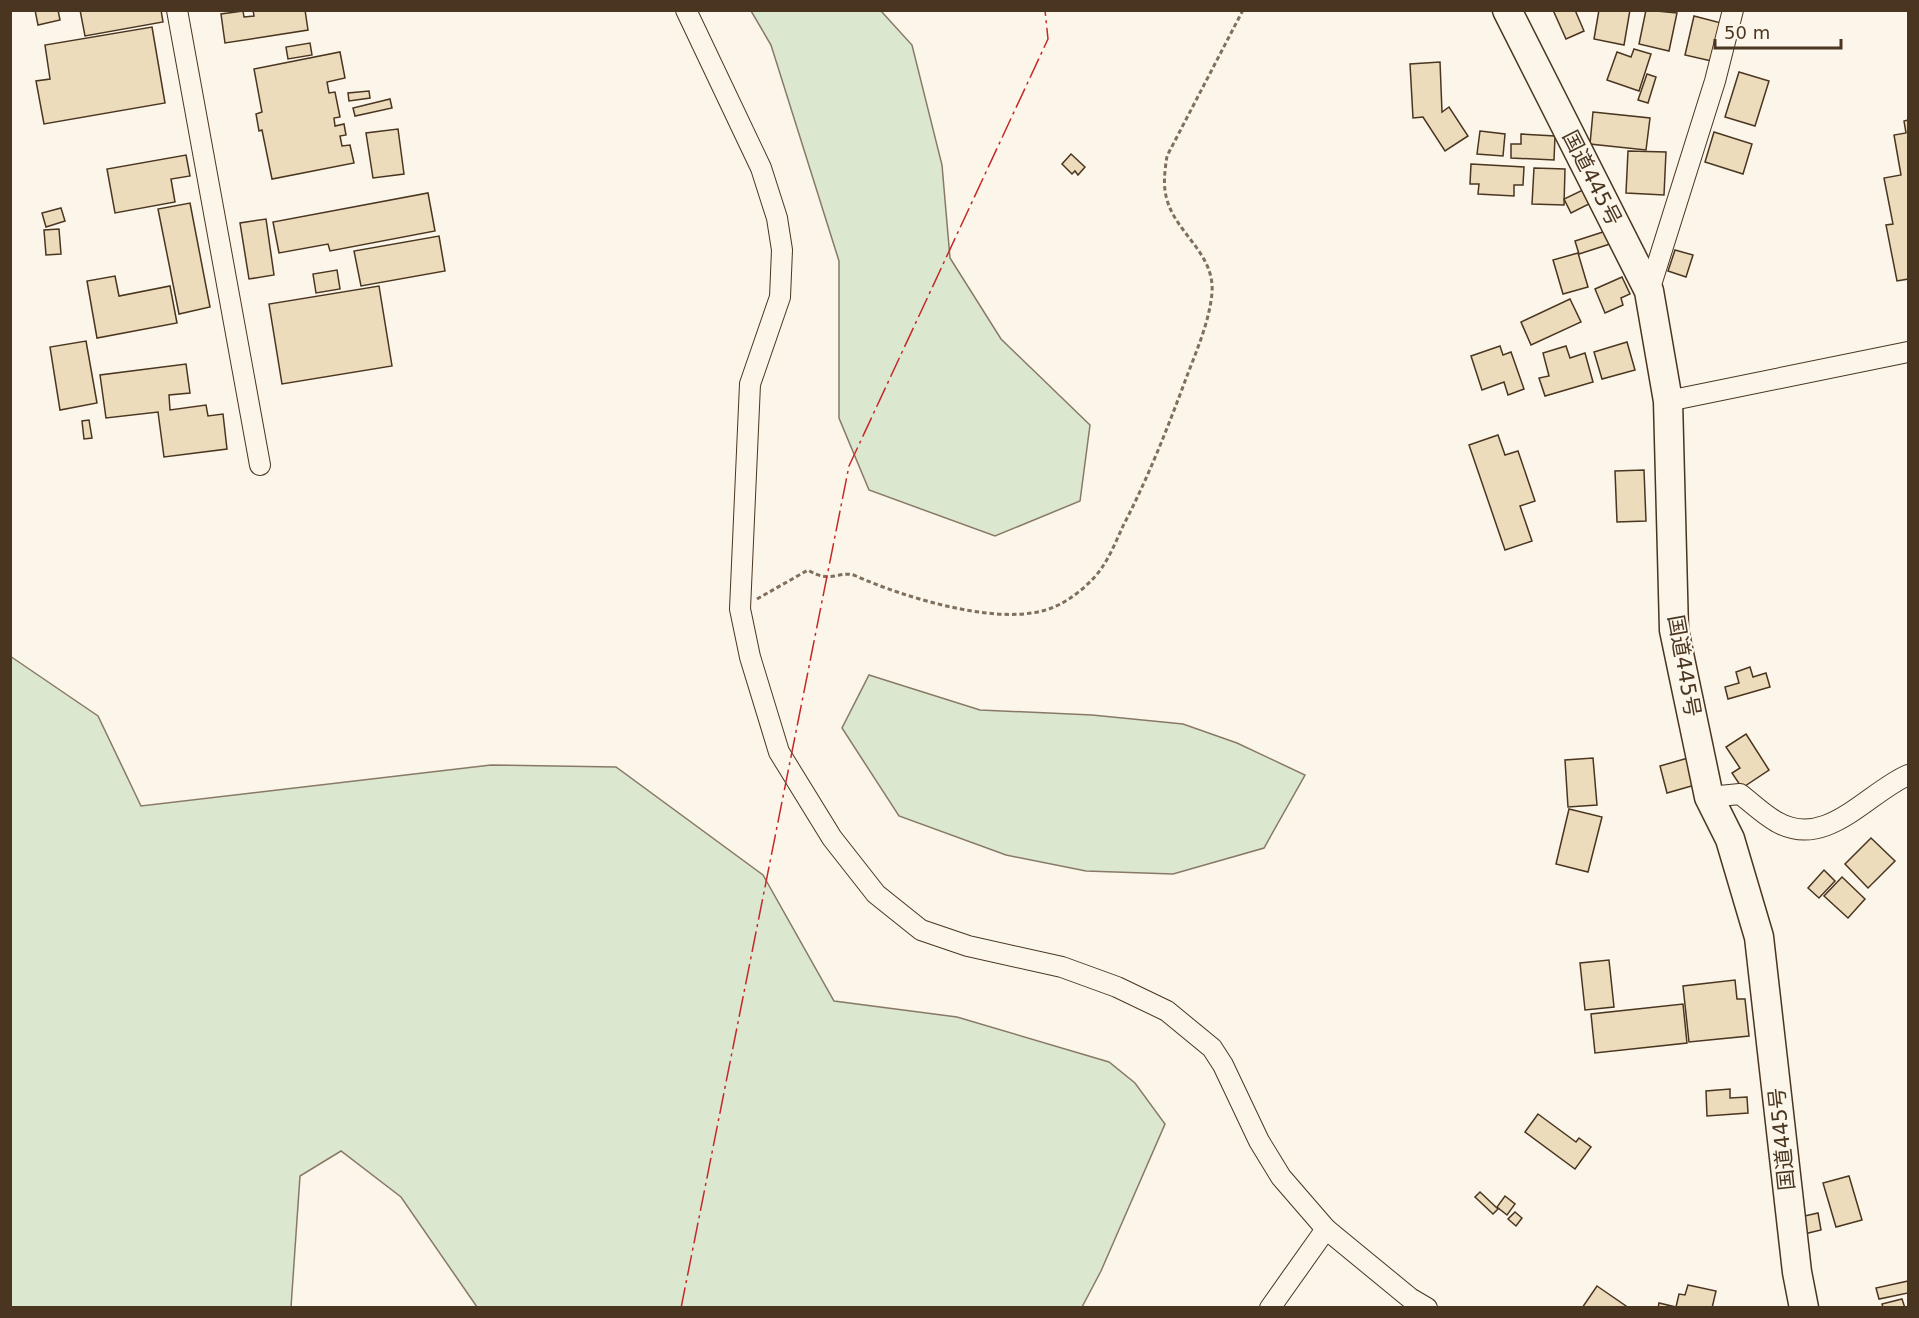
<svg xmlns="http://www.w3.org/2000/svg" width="1919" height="1318" viewBox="0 0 1919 1318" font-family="'DejaVu Sans','Noto Sans JP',sans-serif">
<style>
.green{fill:#dce7d0;stroke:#887966;stroke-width:1.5}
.building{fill:#ecdcbc;stroke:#4a3520;stroke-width:1.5}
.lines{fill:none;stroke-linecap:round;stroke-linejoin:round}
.minor-casing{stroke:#4a3520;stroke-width:22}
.highway-casing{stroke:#4a3520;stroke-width:31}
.path{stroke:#7f6f5c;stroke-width:3;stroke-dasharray:4.5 3;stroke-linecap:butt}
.minor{stroke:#fbf6e9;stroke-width:20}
.highway{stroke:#fbf6e9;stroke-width:28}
.power{stroke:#c62828;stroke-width:1.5;stroke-dasharray:21 4.5 3 4.5;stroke-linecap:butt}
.labels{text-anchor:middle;stroke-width:4.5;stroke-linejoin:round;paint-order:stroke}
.street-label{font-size:21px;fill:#4a3520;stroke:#fbf6e9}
</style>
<rect width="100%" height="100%" fill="#fbf6e9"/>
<g class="green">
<path d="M751 11H881L912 45 942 165 950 258 1001 339 1090 425 1080 501 995 536 869 490 839 418V261L771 45Z"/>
<path d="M10 656 98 716 141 806 491 765 616 767 763 875 834 1001 957 1017 1109 1062 1135 1083 1165 1124 1101 1271 1082 1307H477L401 1197 341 1151 300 1176 291 1307H11Z"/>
<path d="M869 675 980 710 1092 715 1183 724 1237 743 1305 775 1264 848 1173 874 1086 871 1006 855 899 816 842 728Z"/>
</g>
<g class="building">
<path d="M35 10H58L60 20 38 25Z"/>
<path d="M80 10H161L163 22 85 36Z"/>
<path d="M253 10H305L308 30 225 43 221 14 243 11 244 17 254 16Z"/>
<path d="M1553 10H1575L1584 31 1566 39Z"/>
<path d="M1599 10H1630L1624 45 1594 39Z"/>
<path d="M1646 10 1677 13 1669 51 1639 44Z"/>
<path d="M1694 16 1725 24 1716 62 1685 55Z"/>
<path d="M152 27 165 103 44 124 36 81 50 79 45 45Z"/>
<path d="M310 43 312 55 288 59 286 47Z"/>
<path d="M1634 49 1651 54 1639 91 1607 80 1617 52 1631 57Z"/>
<path d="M340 52 345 78 327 82 329 93 335 92 340 117 334 118 335 126 344 124 346 135 340 136 342 146 350 145 354 163 272 179 262 130 259 131 256 114 262 112 254 69Z"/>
<path d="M1440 62 1442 112 1449 107 1468 136 1445 151 1423 117 1413 118 1410 64Z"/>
<path d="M1739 72 1769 81 1755 126 1725 117Z"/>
<path d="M1647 74 1656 77 1648 103 1638 100Z"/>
<path d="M369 91 370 98 349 101 348 93Z"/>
<path d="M390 99 392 108 355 116 353 108Z"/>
<path d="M1593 112 1650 118 1646 150 1590 144Z"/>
<path d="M1908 120V279L1897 281 1886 225 1893 224 1884 178 1901 175 1894 135 1906 133 1904 121Z"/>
<path d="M398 129 404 174 373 178 366 133Z"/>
<path d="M1480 131 1505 134 1503 156 1477 154Z"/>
<path d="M1714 132 1752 144 1743 174 1705 162Z"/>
<path d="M1521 134 1555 136 1554 160 1511 158V144H1521Z"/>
<path d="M1628 151 1666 152 1664 195 1626 193Z"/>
<path d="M1071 154 1085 167 1078 175 1075 171 1072 174 1062 164Z"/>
<path d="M186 155 190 176 171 179 175 202 115 213 107 169Z"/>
<path d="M1471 164 1524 167 1523 185H1514V196L1478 194 1479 184H1470Z"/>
<path d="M1534 168 1565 169 1564 205 1532 204Z"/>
<path d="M1587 188 1593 202 1571 213 1564 199Z"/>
<path d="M428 193 435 231 330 251 328 244 279 253 273 222Z"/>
<path d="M190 203 210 307 179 314 158 209Z"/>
<path d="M61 208 65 221 46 227 42 213Z"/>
<path d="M266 219 274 275 249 279 240 223Z"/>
<path d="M59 229 61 254 46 255 44 230Z"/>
<path d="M1606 231 1610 244 1579 254 1575 241Z"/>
<path d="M439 236 445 271 361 286 354 251Z"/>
<path d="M1675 250 1693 255 1686 277 1668 271Z"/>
<path d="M1578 253 1588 287 1563 294 1553 260Z"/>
<path d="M337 270 340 289 316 293 313 274Z"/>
<path d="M115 276 119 296 170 286 177 323 97 338 87 281Z"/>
<path d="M1622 277 1630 294 1621 298 1623 305 1605 313 1595 289Z"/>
<path d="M379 286 392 366 282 384 269 304Z"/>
<path d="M1570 299 1581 322 1531 345 1521 322Z"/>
<path d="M86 341 97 403 60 410 50 347Z"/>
<path d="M1627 342 1635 370 1602 379 1594 352Z"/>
<path d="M1500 346 1503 355 1511 352 1524 389 1508 395 1504 382 1482 390 1471 356Z"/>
<path d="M1566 346 1570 358 1585 353 1593 382 1545 396 1539 378 1549 376 1543 353Z"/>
<path d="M186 364 190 393 169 395 170 410 206 405 208 416 223 414 227 449 164 457 158 412 106 418 100 375Z"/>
<path d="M89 420 92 438 84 439 82 421Z"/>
<path d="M1498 435 1505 455 1518 451 1535 501 1520 506 1532 541 1505 550 1469 445Z"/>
<path d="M1644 470 1646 521 1617 522 1615 471Z"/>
<path d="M1750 667 1753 677 1766 673 1770 687 1728 699 1725 687 1739 683 1736 672Z"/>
<path d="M1746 734 1769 770 1742 788 1732 773 1740 768 1726 747Z"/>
<path d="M1593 758 1597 805 1568 807 1565 760Z"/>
<path d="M1688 758 1695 785 1667 793 1660 766Z"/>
<path d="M1569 809 1602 817 1588 872 1556 864Z"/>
<path d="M1871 838 1895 861 1868 888 1845 864Z"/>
<path d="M1824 870 1835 881 1819 898 1808 888Z"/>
<path d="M1842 877 1865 899 1848 918 1824 896Z"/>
<path d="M1609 960 1614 1007 1585 1010 1580 963Z"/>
<path d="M1735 980 1737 999H1745L1749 1036 1689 1042 1683 986Z"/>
<path d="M1683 1004 1687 1043 1595 1053 1591 1014Z"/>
<path d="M1730 1089V1098L1747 1097 1748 1113 1707 1116 1706 1091Z"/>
<path d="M1538 1114 1576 1142 1579 1138 1591 1147 1575 1169 1525 1132Z"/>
<path d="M1849 1176 1862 1220 1836 1227 1823 1183Z"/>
<path d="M1480 1192 1498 1209 1493 1214 1475 1197Z"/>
<path d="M1505 1196 1515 1204 1507 1215 1497 1207Z"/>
<path d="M1515 1212 1522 1218 1516 1226 1508 1219Z"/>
<path d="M1818 1213 1821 1230 1804 1234 1800 1217Z"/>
<path d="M1908 1281V1293L1879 1299 1876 1288Z"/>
<path d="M1688 1285 1716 1291 1712 1308H1658L1659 1303 1676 1307 1679 1294 1685 1295Z"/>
<path d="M1597 1286 1626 1306 1625 1308H1582Z"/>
<path d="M1902 1299 1905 1308H1883L1882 1304Z"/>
</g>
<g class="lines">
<defs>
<g id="minor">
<path d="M177 10 260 465"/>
<path d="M686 10 761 168 777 218 782 250 780 297 750 384 740 609 750 657 779 752 832 838 876 894 921 930 968 946 1062 967 1117 987 1167 1011 1212 1048 1223 1065 1259 1141 1281 1177 1326 1229 1410 1298 1427 1308"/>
<path d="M1649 291 1715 81 1733 10"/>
<path d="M1668 401 1908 352"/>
<path d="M1709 797 1740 794C1752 803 1764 815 1777 822 1826 850 1867 793 1908 775"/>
<path d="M1270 1308 1326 1229"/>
</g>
<path id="highway" d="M1507 10 1649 291 1668 401 1674 630 1709 797 1730 839 1759 937 1797 1272 1804 1308"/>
</defs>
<use href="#minor" class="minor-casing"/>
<use href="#highway" class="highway-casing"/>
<path class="path" d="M757 599 808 570C832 585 840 569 856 576 903 597 1004 629 1054 607 1071 600 1093 582 1103 566 1111 554 1117 539 1123 526 1147 480 1166 432 1184 384 1195 354 1209 324 1212 293 1215 252 1174 233 1166 196 1163 183 1165 169 1167 156L1243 10"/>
<use href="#minor" class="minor"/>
<use href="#highway" class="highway"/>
<path class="power" d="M681 1308 849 466 1048 39 1045 10"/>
</g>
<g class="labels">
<g class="street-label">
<text transform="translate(1592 178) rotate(63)" y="7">国道445号</text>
<text transform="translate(1684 666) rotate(80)" y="7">国道445号</text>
<text transform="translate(1782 1139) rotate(-96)" y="7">国道445号</text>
</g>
</g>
<rect width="1919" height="1318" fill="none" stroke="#4a3520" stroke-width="24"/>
<path d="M1715 39v9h126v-9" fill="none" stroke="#4a3520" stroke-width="3"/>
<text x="1724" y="39" font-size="18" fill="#4a3520" stroke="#fbf6e9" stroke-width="4.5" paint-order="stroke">50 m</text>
</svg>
